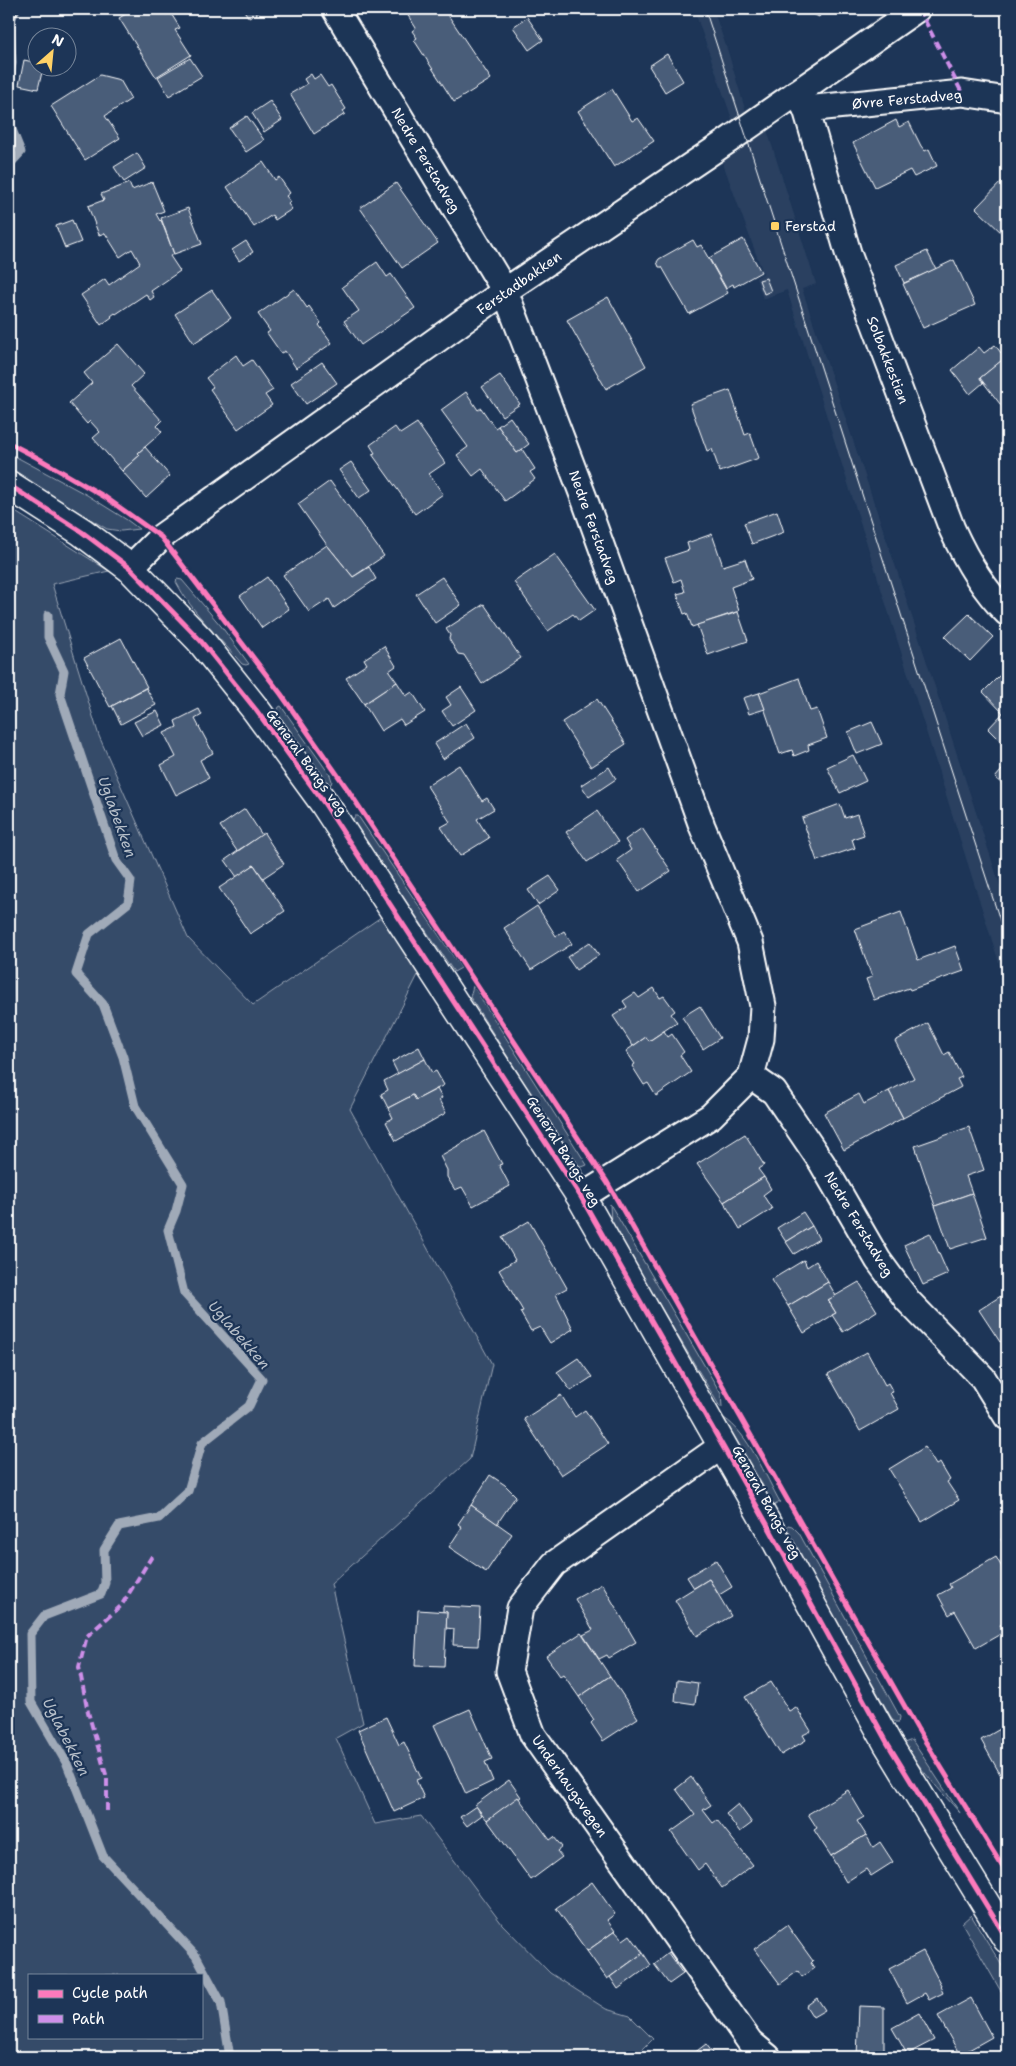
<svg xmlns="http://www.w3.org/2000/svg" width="1016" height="2066" viewBox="0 0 1016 2066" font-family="'Shantell Sans',sans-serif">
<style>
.built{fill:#2a4161}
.green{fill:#364b69;stroke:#9aa5b4;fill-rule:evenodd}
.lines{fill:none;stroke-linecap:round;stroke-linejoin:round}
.stream{stroke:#a0aab8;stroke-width:9}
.building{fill:#4a5d79;stroke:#fff}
.street-casing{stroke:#fff;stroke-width:29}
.secondary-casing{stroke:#fff;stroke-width:31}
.street{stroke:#1d3557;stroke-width:25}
.secondary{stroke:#1d3557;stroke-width:28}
.tram{stroke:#fff;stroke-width:1}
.quiet{stroke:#ce8fe9;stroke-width:4;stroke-dasharray:8 4;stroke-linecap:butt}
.cycleway-casing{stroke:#1d3557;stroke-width:8}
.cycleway{stroke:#fd7abc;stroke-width:5}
.poi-dot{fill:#ffd166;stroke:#1d3557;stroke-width:2}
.labels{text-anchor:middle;stroke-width:4.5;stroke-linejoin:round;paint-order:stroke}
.street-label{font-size:14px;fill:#fff;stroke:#1d3557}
.poi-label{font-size:14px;fill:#fff;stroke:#1d3557;text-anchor:start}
.water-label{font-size:15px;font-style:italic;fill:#b8c0ca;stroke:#1d3557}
</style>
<rect width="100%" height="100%" fill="#1d3557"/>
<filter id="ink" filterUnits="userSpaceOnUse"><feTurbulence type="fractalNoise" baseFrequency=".02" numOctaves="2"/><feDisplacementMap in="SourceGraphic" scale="10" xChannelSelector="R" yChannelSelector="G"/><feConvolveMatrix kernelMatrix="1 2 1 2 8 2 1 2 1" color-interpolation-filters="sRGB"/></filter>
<g filter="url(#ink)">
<path class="built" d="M694 9H713L728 52 753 136 766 127 816 284 802 289 896 568 1007 907V988L787 290 763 299 756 278 763 273 721 158 741 145Z"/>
<g class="green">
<path d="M9 453 87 495 127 520 139 529 121 531 107 529 9 471Z"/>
<path d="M9 508 109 571 52 584 99 736 188 938 253 1005 381 917 419 973 350 1109 492 1364 470 1459 331 1584 363 1723 336 1738 375 1824 421 1816 502 1924 550 1973 606 2009 630 2016 653 2039 635 2057H9V1210L14 920 9 897ZM29 1975H201V2037H29Z"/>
<path d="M177 579 182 580 221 626 249 664 246 665 242 664C220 638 192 613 176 582Z"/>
<path d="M281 706 330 775 332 781 331 784 327 785 277 712 279 707Z"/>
<path d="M355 816H358L461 968 454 972 352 821Z"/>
<path d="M473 986 587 1165 582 1167 575 1163 470 997Z"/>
<path d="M610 1204 721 1394 722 1407H720L611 1223Z"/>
<path d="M724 1418C748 1433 766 1477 780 1502L773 1506Z"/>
<path d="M788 1525 792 1526 799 1533 900 1717 899 1722H895L891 1717 791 1539 786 1531Z"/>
<path d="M912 1740 960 1813C940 1790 919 1769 904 1743Z"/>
<path d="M971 1915 1007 1974V2002L962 1923Z"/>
</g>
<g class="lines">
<g class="stream">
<path d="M9 85 12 63 10 21 16 9"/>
<path d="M9 122 21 152 9 165"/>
<path d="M48 615V637L64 671 60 694 116 860 131 881 128 903 89 934 76 974 103 1004 123 1057 135 1106 183 1184 176 1211 168 1230 184 1293 262 1379 249 1406 202 1443 188 1491 159 1518 119 1526 104 1550 105 1583 101 1594 44 1616 30 1634 31 1702 67 1764 103 1856 196 1956 221 2002 230 2057"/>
</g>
</g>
<g class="building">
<path d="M134 9H162L166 15 170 12 180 28 175 30 191 55 156 77 119 18Z"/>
<path d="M243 9H265L249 18Z"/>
<path d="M415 9H444L491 79 454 102 414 40 417 38 412 31 416 28 407 14Z"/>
<path d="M803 9H824L819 17Z"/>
<path d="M527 17 543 40 529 50 513 27Z"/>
<path d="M667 54 683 81 665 92 649 66Z"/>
<path d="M190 58 202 76 169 96 158 77Z"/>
<path d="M24 60 38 63V68H43L38 89 19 85Z"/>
<path d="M311 74 314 79 320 75 328 87 331 85 346 109 343 111 345 114 314 134 290 94 307 84 304 79Z"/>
<path d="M100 75 120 80 131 99 105 116 120 138 85 160 51 106Z"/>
<path d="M612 89 632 121 638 118 654 141 614 167 578 111Z"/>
<path d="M270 101 282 120 264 132 252 113Z"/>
<path d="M247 116 264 140 246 152 229 128Z"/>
<path d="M896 120 899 127 909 122 921 146 925 151 929 149 937 166 914 177 910 170 875 187 853 143Z"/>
<path d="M137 153 146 168 124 182 114 167Z"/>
<path d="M263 162 275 180 279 177 290 193 286 196 291 202 288 204 292 209 275 220 272 215 254 227 227 187Z"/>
<path d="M1006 177 1007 179V238L976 208Z"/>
<path d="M152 182 164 211 156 214 160 221 161 220 174 254 170 256 180 271 151 291 154 297 150 300 146 294 116 314 115 313 111 316 112 317 101 325 81 295 105 279 109 285 140 263 132 249 120 257 105 233 99 235 88 206 104 200 101 194 129 183 132 190Z"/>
<path d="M396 183 438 243 402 268 360 208Z"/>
<path d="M188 208 202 244 174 254 161 218Z"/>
<path d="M72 220 81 242 65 248 56 226Z"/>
<path d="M743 239 761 272 734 287 733 284 726 288 709 258Z"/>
<path d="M693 240 697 247 701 245 728 293 689 314 662 267H659L657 262 659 259Z"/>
<path d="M246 241 253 252 239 261 232 250Z"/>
<path d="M927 251 936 269 904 283 896 265Z"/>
<path d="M954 260 975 305 923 328 903 284Z"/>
<path d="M377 262 387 277 391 274 415 308 361 345 344 321 359 311 342 287Z"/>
<path d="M766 278 771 291 764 294 759 280Z"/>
<path d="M294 289 307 308 309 306 321 323 319 325 332 343 296 368 285 351 281 353 267 333 270 331 258 314Z"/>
<path d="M212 290 231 318 194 343 175 314Z"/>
<path d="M608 297 646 366 606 389 567 320Z"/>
<path d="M118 344 144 374 131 386 162 421 157 426 162 432 138 453 140 455 122 471 93 438 100 432 90 421 87 424 69 403 92 383 84 373Z"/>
<path d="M995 345 1005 358 980 378 983 383 970 394 952 370 979 347 984 353Z"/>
<path d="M236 355 243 366 252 360 273 390 265 395 272 405 238 429 210 389 213 387 206 378Z"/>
<path d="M1007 356V413L980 378Z"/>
<path d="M322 362 337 383 306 404 291 383Z"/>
<path d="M500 375 520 404 502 416 482 387Z"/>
<path d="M730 390 745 435 750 433 759 458 720 472 712 449 707 451 690 404Z"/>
<path d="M466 392 478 410 481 408 495 428 498 426 517 453 522 449 535 469 530 472 535 479 505 501 482 469 473 476 457 455 468 447 441 410Z"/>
<path d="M510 417 529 444 517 453 498 426Z"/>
<path d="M417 423 445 463 429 474 443 494 415 514 372 454 375 453 370 445 395 427 400 434Z"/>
<path d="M145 447 170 476 146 498 122 471 140 455 138 453Z"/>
<path d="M351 462 371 490 359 498 339 470Z"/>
<path d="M330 481 384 556 353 577 327 545 298 504Z"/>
<path d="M777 511 784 532 752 544 744 523Z"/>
<path d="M712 534 723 566 745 559 752 579 731 587 739 611 692 627 687 613 684 614 677 594 685 592 681 579 674 582 665 558 689 550 687 543Z"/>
<path d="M327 545 353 577 369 567 376 579 334 608 329 599 309 612 283 575Z"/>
<path d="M555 554 595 610 579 621 573 614 548 631 514 582Z"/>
<path d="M267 577 289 609 262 628 240 596Z"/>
<path d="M442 577 461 605 435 623 416 594Z"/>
<path d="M484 604 521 658 482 684 464 655 458 654 449 639 450 635 446 629Z"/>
<path d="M738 612 748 641 708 655 697 625Z"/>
<path d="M969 614 993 637 970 661 945 637Z"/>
<path d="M121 638 147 687 110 707 84 658Z"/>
<path d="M384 646 396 666 389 671 397 682 364 704 346 678 367 664 364 659Z"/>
<path d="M1007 668V748L988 729 1003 713 983 692Z"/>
<path d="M799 678 810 711 817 709 827 738 808 745 809 750 794 756 792 750 780 754 759 693Z"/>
<path d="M397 682 406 696 412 692 425 712 404 725 400 719 381 731 364 704Z"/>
<path d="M461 687 476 710 452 726 442 711 451 705 446 697Z"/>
<path d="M146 688 156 705 121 724 112 706Z"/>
<path d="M759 693 765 709 749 714 743 698Z"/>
<path d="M597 699 626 744 591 767 562 722Z"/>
<path d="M199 709 202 715 195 719 213 753 200 760 209 778 176 795 161 765 176 757 164 733 177 727 175 721Z"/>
<path d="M157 711 164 725 142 736 134 722Z"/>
<path d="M872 722 882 744 857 754 848 732Z"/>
<path d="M466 723 475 738 443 759 434 744Z"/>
<path d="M853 755 866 781 840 793 827 767Z"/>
<path d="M1007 764V788L995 778Z"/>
<path d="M459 765 482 801 487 798 494 809 477 819 489 838 460 856 441 827 450 822 427 786Z"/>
<path d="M609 767 616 779 589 797 581 785Z"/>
<path d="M840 804 845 818 857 814 864 835 852 839 855 848 817 861 802 818Z"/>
<path d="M245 809 262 835 237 851 220 826Z"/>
<path d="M597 811 618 842 587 862 566 832Z"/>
<path d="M642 828 671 871 639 892 617 860 631 850 625 840Z"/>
<path d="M264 833 284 864 263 878 254 865 237 877 225 860Z"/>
<path d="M254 865 285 911 250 934 219 888Z"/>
<path d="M550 876 560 890 538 905 528 890Z"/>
<path d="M537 906 556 936 564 931 572 944 531 970 504 928Z"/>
<path d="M901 912 918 960 955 946 964 971 910 990 909 988 874 1000 866 979 872 977 855 929Z"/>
<path d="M590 942 599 955 576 970 567 957Z"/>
<path d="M654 988 660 998 664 996 675 1011 671 1014 677 1022 649 1041 646 1037 633 1046 613 1016 627 1007 623 1001 635 993 639 998Z"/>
<path d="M700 1006 720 1038 703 1049 682 1017Z"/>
<path d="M928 1023 944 1055 949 1052 962 1077 957 1079 961 1087 903 1118 889 1091 914 1078 895 1041Z"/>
<path d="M664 1031 668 1037 672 1034 684 1052 680 1055 691 1072 656 1096 648 1083 644 1085 632 1066 635 1064 626 1051 646 1037 649 1041Z"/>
<path d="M419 1047 425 1059 398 1074 392 1062Z"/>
<path d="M425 1059 432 1073 436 1071 444 1085 416 1100 413 1095 388 1108 381 1094 388 1090 384 1081Z"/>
<path d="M437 1089 442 1098 439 1100 446 1113 396 1141 386 1122 393 1118 388 1108 413 1095 416 1100Z"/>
<path d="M889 1091 903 1118 844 1150 824 1113 859 1094 864 1104Z"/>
<path d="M969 1127 984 1170 966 1176 972 1193 935 1206 915 1146Z"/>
<path d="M484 1131 502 1164 499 1165 510 1186 473 1206 462 1187 455 1190 447 1177V1170L440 1156Z"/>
<path d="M745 1134 764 1165 758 1169 764 1177 724 1202 697 1164Z"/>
<path d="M764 1177 771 1189 763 1195 772 1209 740 1229 724 1202Z"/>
<path d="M972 1193 987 1237 950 1249 935 1206Z"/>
<path d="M803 1212 812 1226 786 1242 777 1228Z"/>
<path d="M529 1221 567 1288 556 1294 573 1329 550 1343 540 1327 531 1331 520 1312 523 1311 499 1270 515 1260 502 1237Z"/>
<path d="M812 1226 819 1239 794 1254 786 1242Z"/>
<path d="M930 1233 948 1274 923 1285 904 1245Z"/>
<path d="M804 1260 807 1267 816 1261 828 1282 788 1306 771 1280Z"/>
<path d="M828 1282 836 1296 828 1300 836 1313 804 1333 788 1306Z"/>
<path d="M859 1282 877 1311 843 1332 832 1315 836 1313 828 1300Z"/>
<path d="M1007 1292V1345L1004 1340 1000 1342 979 1310Z"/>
<path d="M867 1352 885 1385 888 1383 893 1392 890 1393 899 1409 860 1431 828 1374Z"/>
<path d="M578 1358 592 1377 571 1391 557 1372Z"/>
<path d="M561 1395 575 1417 585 1410 608 1444 561 1475 524 1419Z"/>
<path d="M925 1447 936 1465 940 1463 950 1480 947 1482 959 1500 922 1522 889 1469Z"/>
<path d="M490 1475 505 1485 516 1496 497 1524 471 1505Z"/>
<path d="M471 1505 512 1534 486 1572 449 1547 462 1527 458 1524Z"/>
<path d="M1007 1536V1551L1001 1539Z"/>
<path d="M996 1557 1007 1576V1620L1000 1625 1004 1632 976 1648 955 1611 949 1615 938 1595 951 1588 949 1584Z"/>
<path d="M716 1560 732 1587 719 1595 709 1579 694 1588 687 1577Z"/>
<path d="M709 1579 731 1616 697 1636 675 1600Z"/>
<path d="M602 1584 636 1642 609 1658 607 1655 599 1659 583 1635 593 1630 575 1599Z"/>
<path d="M443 1606 480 1608 478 1646 453 1645 454 1629 446 1628 447 1612H443Z"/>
<path d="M418 1610 447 1612 444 1667 415 1666Z"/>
<path d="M581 1633 610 1676 579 1697 563 1674 560 1676 546 1656Z"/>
<path d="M610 1676 638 1718 603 1741 591 1723 594 1720 579 1697Z"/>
<path d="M677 1680 698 1683 695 1704 675 1701Z"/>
<path d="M771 1682 789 1711 796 1707 811 1731 803 1735 806 1740 781 1755 745 1697Z"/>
<path d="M470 1709 492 1759 485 1762 493 1781 466 1794 434 1725Z"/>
<path d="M386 1717 399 1745 404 1742 421 1778 416 1780 424 1798 394 1812 358 1730Z"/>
<path d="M1007 1725V1770L1000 1774 981 1740Z"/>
<path d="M1007 1770V1786L1000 1774Z"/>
<path d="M691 1777 711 1805 703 1810 713 1823 717 1820 753 1865 722 1888 705 1864 698 1870 671 1832 695 1815 676 1789Z"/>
<path d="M509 1780 521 1797 487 1820 475 1805Z"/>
<path d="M848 1790 864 1817 857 1821 866 1835 831 1856 814 1830 817 1828 808 1814Z"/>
<path d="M518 1797 550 1840 554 1837 562 1847 557 1851 562 1857 531 1880 487 1820Z"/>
<path d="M738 1804 752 1823 740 1832 726 1814Z"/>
<path d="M476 1806 482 1815 467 1826 460 1817Z"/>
<path d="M866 1835 873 1847 880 1842 893 1862 871 1876 866 1869 846 1882 831 1856Z"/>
<path d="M592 1882 615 1914 607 1920 615 1931 587 1951 556 1908Z"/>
<path d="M787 1925 813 1961 811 1963 814 1968 802 1977 798 1971 780 1984 754 1949Z"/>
<path d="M615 1931 623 1940 630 1935 643 1953 607 1979 587 1951Z"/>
<path d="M923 1951 941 1985 940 1986 943 1993 929 2000 925 1993 907 2003 889 1969Z"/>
<path d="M643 1953 651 1965 618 1989 610 1977Z"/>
<path d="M668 1953 683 1974 669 1984 654 1964Z"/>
<path d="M817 1998 825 2010 813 2017 806 2006Z"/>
<path d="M971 1998 992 2037 960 2055 938 2016Z"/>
<path d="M859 2006 884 2007V2057H857Z"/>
<path d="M919 2013 934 2040 907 2054 892 2028Z"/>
<path d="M706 2044 716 2057H689Z"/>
</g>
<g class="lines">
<defs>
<g id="street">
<path d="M335 9 505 291 584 498 702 826 750 942 763 1006 761 1039 751 1076 711 1116 581 1197"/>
<path d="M796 93 806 109 849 256 952 529C966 560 983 589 1007 613"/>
<path d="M806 109 962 93 1007 100"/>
<path d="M130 568 161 537 505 291 729 140 917 9"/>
<path d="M751 1076 774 1092 822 1163 878 1260 908 1301 983 1378 1007 1417"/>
<path d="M722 1446 554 1564 520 1608 509 1671 533 1735 750 2042 768 2057"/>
</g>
<path id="secondary" d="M9 485 82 532 130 568 200 640 256 710 324 803 581 1197 767 1524 888 1744 1007 1939"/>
</defs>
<use href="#street" class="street-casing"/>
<use href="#secondary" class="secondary-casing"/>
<use href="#street" class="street"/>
<use href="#secondary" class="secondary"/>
<path class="tram" d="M705 9 1007 942"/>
<g class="quiet">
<path d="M919 9 962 93"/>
<path d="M107 1811V1778L88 1712 79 1667 87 1636 121 1606 154 1553"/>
</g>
<defs>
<g id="cycleway">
<path d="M9 443 36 457 105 497 161 537 281 694 346 787 607 1182 917 1728 1007 1874"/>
<path d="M9 485 82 532 130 568 200 640 256 710 324 803 581 1197 767 1524 888 1744 1007 1939"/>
</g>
</defs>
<use href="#cycleway" class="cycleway-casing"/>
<use href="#cycleway" class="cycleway"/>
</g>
</g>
<rect class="poi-dot" x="770" y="221" width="10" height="10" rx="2.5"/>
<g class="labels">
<g class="street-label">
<text transform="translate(907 99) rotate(-5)" y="5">Øvre Ferstadveg</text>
<text transform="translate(426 160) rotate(59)" y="5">Nedre Ferstadveg</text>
<text transform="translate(519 283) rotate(-35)" y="5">Ferstadbakken</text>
<text transform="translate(888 360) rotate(69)" y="5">Solbakkestien</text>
<text transform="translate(594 527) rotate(70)" y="5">Nedre Ferstadveg</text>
<text transform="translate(307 762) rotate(54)" y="5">General Bangs veg</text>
<text transform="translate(564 1151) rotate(58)" y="5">General Bangs veg</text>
<text transform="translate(859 1224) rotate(59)" y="5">Nedre Ferstadveg</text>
<text transform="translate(767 1502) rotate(61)" y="5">General Bangs veg</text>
<text transform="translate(570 1786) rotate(55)" y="5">Underhaugsvegen</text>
</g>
<g class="poi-label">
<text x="785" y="231">Ferstad</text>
</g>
<g class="water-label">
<text transform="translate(117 817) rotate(70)" y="5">Uglabekken</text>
<text transform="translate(239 1335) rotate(49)" y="5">Uglabekken</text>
<text transform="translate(66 1737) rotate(63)" y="5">Uglabekken</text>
</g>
</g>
<rect width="1016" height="2066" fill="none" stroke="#1d3557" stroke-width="30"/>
<rect x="15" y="15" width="986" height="2036" fill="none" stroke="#fff" stroke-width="2" filter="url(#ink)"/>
<rect x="28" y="1974" width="175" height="65" fill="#1d3557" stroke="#77869a"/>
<rect x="38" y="1990" width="25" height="8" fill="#fd7abc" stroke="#77869a"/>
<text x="72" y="1998" font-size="15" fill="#ffffff">Cycle path</text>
<rect x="38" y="2015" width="25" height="8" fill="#ce8fe9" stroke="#77869a"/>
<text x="72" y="2024" font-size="15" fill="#ffffff">Path</text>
<g transform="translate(52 52) rotate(27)"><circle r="24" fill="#1d3557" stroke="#77869a"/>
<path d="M0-4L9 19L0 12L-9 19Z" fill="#ffd166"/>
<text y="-8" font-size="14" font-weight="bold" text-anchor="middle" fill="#ffffff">N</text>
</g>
</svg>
